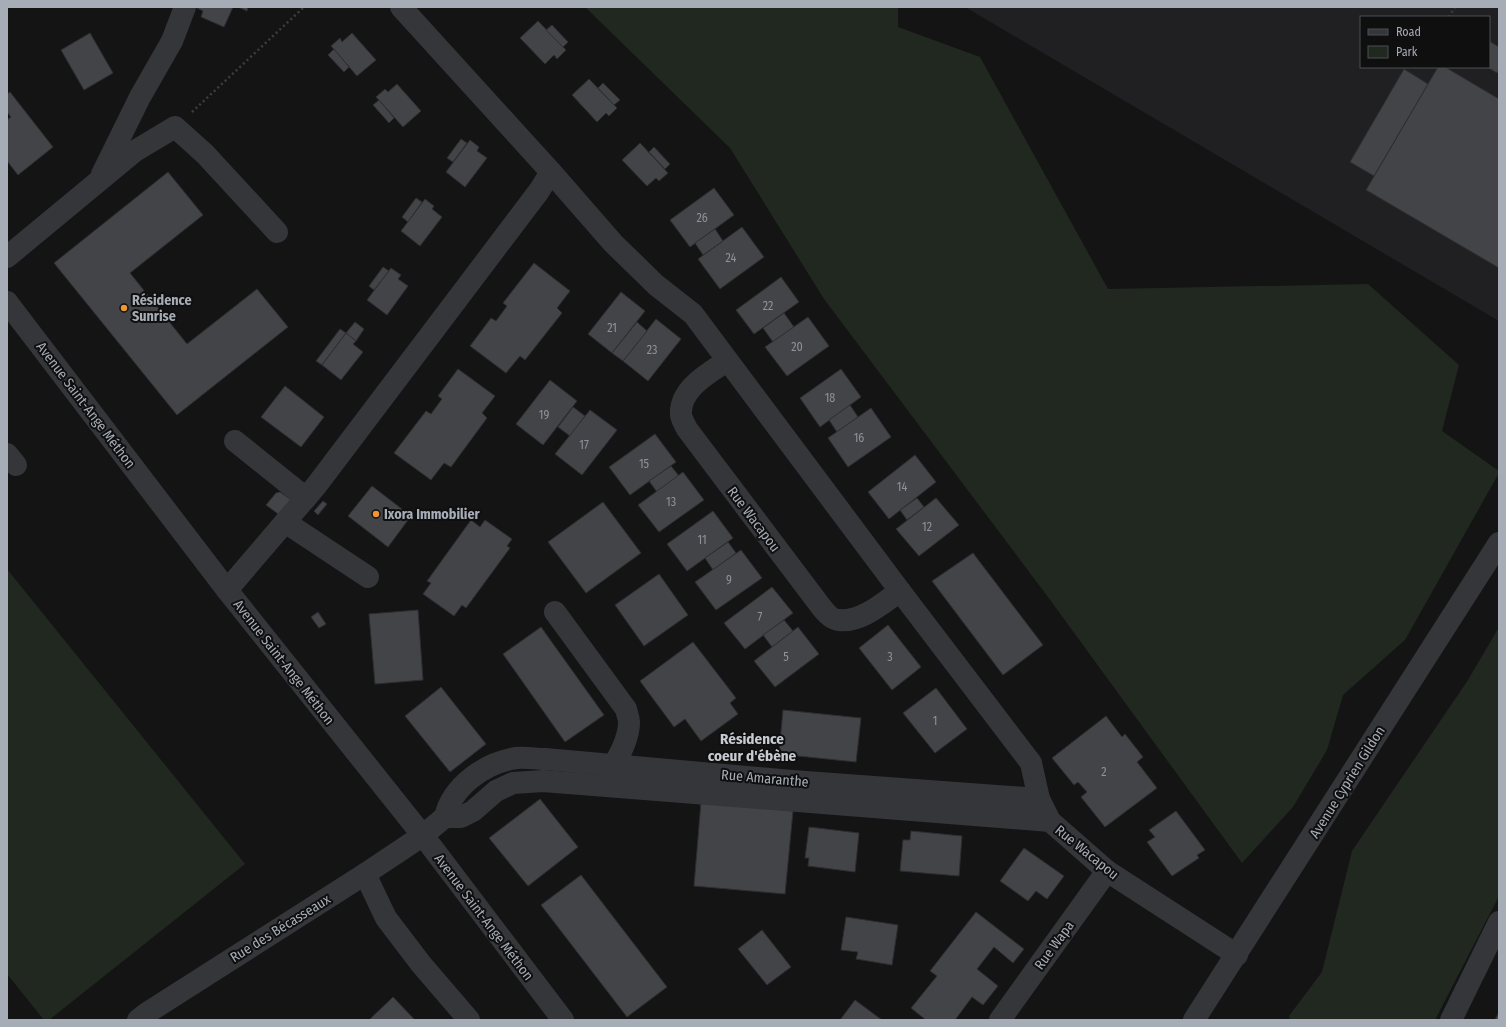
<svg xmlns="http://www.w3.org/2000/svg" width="1506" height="1027" viewBox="0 0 1506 1027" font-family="'Fira Sans Condensed',sans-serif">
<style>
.built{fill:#202022;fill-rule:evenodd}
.green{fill:#202820}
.building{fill:#434448;stroke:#2e2e31}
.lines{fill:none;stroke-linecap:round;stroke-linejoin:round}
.path{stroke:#3b3e41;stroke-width:2.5;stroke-dasharray:2 3;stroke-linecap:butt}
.minor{stroke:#35363a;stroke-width:22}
.poi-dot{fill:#ee9633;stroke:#0f0f10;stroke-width:1.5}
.labels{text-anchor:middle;stroke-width:4;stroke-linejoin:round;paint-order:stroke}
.number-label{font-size:12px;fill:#8d939a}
.poi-label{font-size:14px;font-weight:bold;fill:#a6adb6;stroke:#0f0f10;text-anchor:start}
.street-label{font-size:14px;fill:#a6adb6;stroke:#0f0f10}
.neighbourhood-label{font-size:15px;font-weight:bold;fill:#c7cbd2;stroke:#0f0f10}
</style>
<rect width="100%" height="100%" fill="#141415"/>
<path class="built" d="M965 7H1499V321ZM1361 17H1489V67H1361Z"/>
<g class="green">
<path d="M585 7H898V27L980 57 1108 289 1368 284 1459 365 1442 431 1499 471V473L1405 640 1343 695 1327 750 1293 807 1242 863 1045 593 824 299 730 148Z"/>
<path d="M7 569 245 864 49 1020H44L7 974Z"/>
<path d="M1499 627V896L1435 1020H1290L1289 1016 1322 972 1352 851 1468 680Z"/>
</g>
<g class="building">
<path d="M195 7H233L224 27 201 17 203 11Z"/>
<path d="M238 7H248L247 11Z"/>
<path d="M538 21 566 50 557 59 554 55 545 64 520 38Z"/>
<path d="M552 25 568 42 563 47 546 30Z"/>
<path d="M90 33 113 73 84 90 61 50Z"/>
<path d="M352 33 376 60 357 76 331 46 340 38 342 42Z"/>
<path d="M1489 41 1499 47V70L1497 73 1487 67H1489Z"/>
<path d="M334 49 349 67 344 72 328 55Z"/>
<path d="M1438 67H1445L1499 99V268L1366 190Z"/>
<path d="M1404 69 1428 84 1374 176 1350 162Z"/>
<path d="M589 79 617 108 609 116 606 113 597 122 572 95Z"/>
<path d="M603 83 620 100 614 105 598 88Z"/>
<path d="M397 84 421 111 403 127 376 97 385 89 388 92Z"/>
<path d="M10 92 53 147 18 175 7 161V120L11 117 7 112V94Z"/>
<path d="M379 100 394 118 389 123 373 105Z"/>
<path d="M461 139 467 143 453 162 447 158Z"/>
<path d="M470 140 479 147 477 151 487 158 465 187 446 172Z"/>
<path d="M640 143 668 173 659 181 656 178 647 186 622 160Z"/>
<path d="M654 147 670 164 665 169 649 152Z"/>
<path d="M168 172 203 215 130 273 187 344 257 289 288 327 177 415 54 263Z"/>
<path d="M714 188 734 215 690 247 670 220Z"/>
<path d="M416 198 422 202 408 222 402 217Z"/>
<path d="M425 199 434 206 432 209 442 217 420 246 401 231Z"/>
<path d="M742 227 764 257 720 289 698 259Z"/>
<path d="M715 229 723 241 703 255 695 243Z"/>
<path d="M534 263 570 291 557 308 562 313 525 360 520 356 506 373 470 346 491 318 496 321 507 306 503 303Z"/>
<path d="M383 267 389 271 374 290 369 286Z"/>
<path d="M391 268 401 275 398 279 408 286 387 315 367 300Z"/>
<path d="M781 277 799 302 754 334 736 310Z"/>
<path d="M621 292 645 311 612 353 588 334Z"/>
<path d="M784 313 794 327 773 342 763 328Z"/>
<path d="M808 317 829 346 787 376 765 347Z"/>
<path d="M656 319 681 339 648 381 623 361Z"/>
<path d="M355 322 364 329 356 341 346 333Z"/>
<path d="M637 322 647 331 623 361 612 353Z"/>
<path d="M340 329 346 333 322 365 316 361Z"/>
<path d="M346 333 356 341 353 344 363 352 341 380 322 365Z"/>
<path d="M458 369 495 396 482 413 487 418 451 467 444 463 431 480 394 453 426 411 431 414 442 399 438 396Z"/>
<path d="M841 369 861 397 820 427 800 398Z"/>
<path d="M550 380 577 401 543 445 516 424Z"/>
<path d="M285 386 324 417 301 447 261 417Z"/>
<path d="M850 405 858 417 837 432 829 420Z"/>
<path d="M573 407 585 416 570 436 558 427Z"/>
<path d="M871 408 891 437 848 467 828 438Z"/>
<path d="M590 410 617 430 582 475 555 454Z"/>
<path d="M655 434 676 462 630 495 609 467Z"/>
<path d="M915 455 936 482 889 519 868 492Z"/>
<path d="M671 466 679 476 657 492 649 481Z"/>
<path d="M683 472 704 500 659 532 638 505Z"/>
<path d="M372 486 411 516 388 547 348 516Z"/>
<path d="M280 492 290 499 292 501 281 516 266 505 276 493Z"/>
<path d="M917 498 924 507 907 520 900 510Z"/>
<path d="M936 498 959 525 919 556 896 529Z"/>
<path d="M323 501 327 504 318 515 314 511Z"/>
<path d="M603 502 641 553 586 593 548 542Z"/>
<path d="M713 511 733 538 687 571 667 544Z"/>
<path d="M471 520 480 527 485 520 512 539 507 546 510 548 466 608 462 605 454 616 423 594 431 583 427 581Z"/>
<path d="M728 542 736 553 713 570 705 558Z"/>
<path d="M741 550 762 578 716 610 695 582Z"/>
<path d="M973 553 1043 645 1003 675 932 581Z"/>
<path d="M659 574 688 615 644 646 615 605Z"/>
<path d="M772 587 793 613 745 649 724 623Z"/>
<path d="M418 610 423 680 375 684 369 614Z"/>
<path d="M318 612 326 624 319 628 311 617Z"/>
<path d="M784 620 793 631 772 647 763 635Z"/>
<path d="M888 625 921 667 892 690 859 648Z"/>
<path d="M541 627 604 715 565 742 503 654Z"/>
<path d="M798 627 819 654 775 687 754 661Z"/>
<path d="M693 642 736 698 730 703 738 714 701 741 685 719 674 727 640 681Z"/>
<path d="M441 687 486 744 450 772 405 716Z"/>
<path d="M936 688 967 729 935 753 903 713Z"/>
<path d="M783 710 861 718 856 762 779 754Z"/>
<path d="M1106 716 1122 737 1125 734 1143 757 1137 762 1157 788 1105 827 1081 797 1087 792 1078 782 1074 785 1052 758Z"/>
<path d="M540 799 578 847 528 886 489 838Z"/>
<path d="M701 802 793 811 785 894 694 886Z"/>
<path d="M1176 811 1205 850 1197 855 1199 858 1172 876 1147 842 1155 837 1149 830Z"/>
<path d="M809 827 859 833 855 872 808 866 809 858H805Z"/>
<path d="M911 831 962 836 959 876 900 871 903 840H910Z"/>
<path d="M1024 848 1064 876 1047 899 1036 891 1028 901 1000 881Z"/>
<path d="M581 875 667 987 627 1017 541 905Z"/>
<path d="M976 912 1024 949 1013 963 994 947 977 969 998 986 983 1005 972 997 955 1020H926L911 1008 937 976 930 971Z"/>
<path d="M846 917 898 925 892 965 856 959 858 952 841 950Z"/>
<path d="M762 930 791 967 767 985 738 949Z"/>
<path d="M393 997 415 1020H369Z"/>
<path d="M855 1000 882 1020H840Z"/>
<path d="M1499 1012V1020H1495Z"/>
</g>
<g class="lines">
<g class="path">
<path d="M1449 17 1455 7"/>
<path d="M192 112 304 7"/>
</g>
<g class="minor">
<path d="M401 7 551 172 613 243 656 285 693 314 900 591 1031 763 1039 799 1050 821 1107 871 1237 955"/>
<path d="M102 174 140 97 172 41 185 7"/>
<path d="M7 257 135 151 175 127 205 154 277 232"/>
<path d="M7 302 227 590 431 846 563 1020"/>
<path d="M727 361C709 373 679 389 681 415 682 420 685 425 687 429L822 608C826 613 832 620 839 620 860 623 883 603 900 591"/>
<path d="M235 441 306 498"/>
<path d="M7 454 16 465"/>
<path d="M285 522 368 577"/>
<path d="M227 590 316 486 539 191 551 172"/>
<path d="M555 612 626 709C627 714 629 718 629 722 629 738 621 753 613 766"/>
<path d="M445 817C452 786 486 762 517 758 526 757 536 759 545 759L792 781 1039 799"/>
<path d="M365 874 386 918 421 964 469 1020"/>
<path d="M138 1020 147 1013 365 874 422 836 445 817H461L473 811 496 791 513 783 543 781 1050 821"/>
<path d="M1000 1020 1107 871"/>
<path d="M1194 1020 1499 543"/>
<path d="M1451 1020 1499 922"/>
</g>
</g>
<g class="poi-dot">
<circle cx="124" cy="308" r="4"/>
<circle cx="376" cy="514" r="4"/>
</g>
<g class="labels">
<g class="number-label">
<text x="702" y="222">26</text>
<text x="731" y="262">24</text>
<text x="768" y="310">22</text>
<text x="612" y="332">21</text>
<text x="797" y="351">20</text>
<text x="652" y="354">23</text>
<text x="830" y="402">18</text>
<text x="544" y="419">19</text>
<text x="859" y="442">16</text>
<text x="584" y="449">17</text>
<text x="644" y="468">15</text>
<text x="902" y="491">14</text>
<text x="671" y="506">13</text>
<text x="927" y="531">12</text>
<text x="702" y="544">11</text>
<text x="729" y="584">9</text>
<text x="760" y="621">7</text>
<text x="786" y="661">5</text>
<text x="890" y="661">3</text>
<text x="935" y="725">1</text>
<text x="1104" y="776">2</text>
</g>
<g class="poi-label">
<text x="132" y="305">Résidence<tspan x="132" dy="16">Sunrise</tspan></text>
<text x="384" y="519">Ixora Immobilier</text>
</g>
<g class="street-label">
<text transform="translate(86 405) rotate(53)" y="5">Avenue Saint-Ange Méthon</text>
<text transform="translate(754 519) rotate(53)" y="5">Rue Wacapou</text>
<text transform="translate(284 662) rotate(52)" y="5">Avenue Saint-Ange Méthon</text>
<text transform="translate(765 778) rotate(5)" y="5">Rue Amaranthe</text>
<text transform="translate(1347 782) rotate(-58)" y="5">Avenue Cyprien Gildon</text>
<text transform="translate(1087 852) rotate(39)" y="5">Rue Wacapou</text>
<text transform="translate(484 917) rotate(53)" y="5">Avenue Saint-Ange Méthon</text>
<text transform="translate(280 928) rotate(-32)" y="5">Rue des Bécasseaux</text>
<text transform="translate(1054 945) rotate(-54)" y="5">Rue Wapa</text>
</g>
<g class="neighbourhood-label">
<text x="752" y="744">Résidence<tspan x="752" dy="17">coeur d'ébène</tspan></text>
</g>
</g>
<rect width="1506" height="1027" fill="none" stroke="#a6adb6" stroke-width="16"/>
<rect x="1360" y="16" width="130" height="52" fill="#0f0f10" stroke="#4b4e52"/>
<rect x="1368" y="29" width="20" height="6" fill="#35363a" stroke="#4b4e52"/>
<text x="1396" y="36" font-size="12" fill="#a6adb6">Road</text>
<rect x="1368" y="46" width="20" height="12" fill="#202820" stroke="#4b4e52"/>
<text x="1396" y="56" font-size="12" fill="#a6adb6">Park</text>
</svg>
